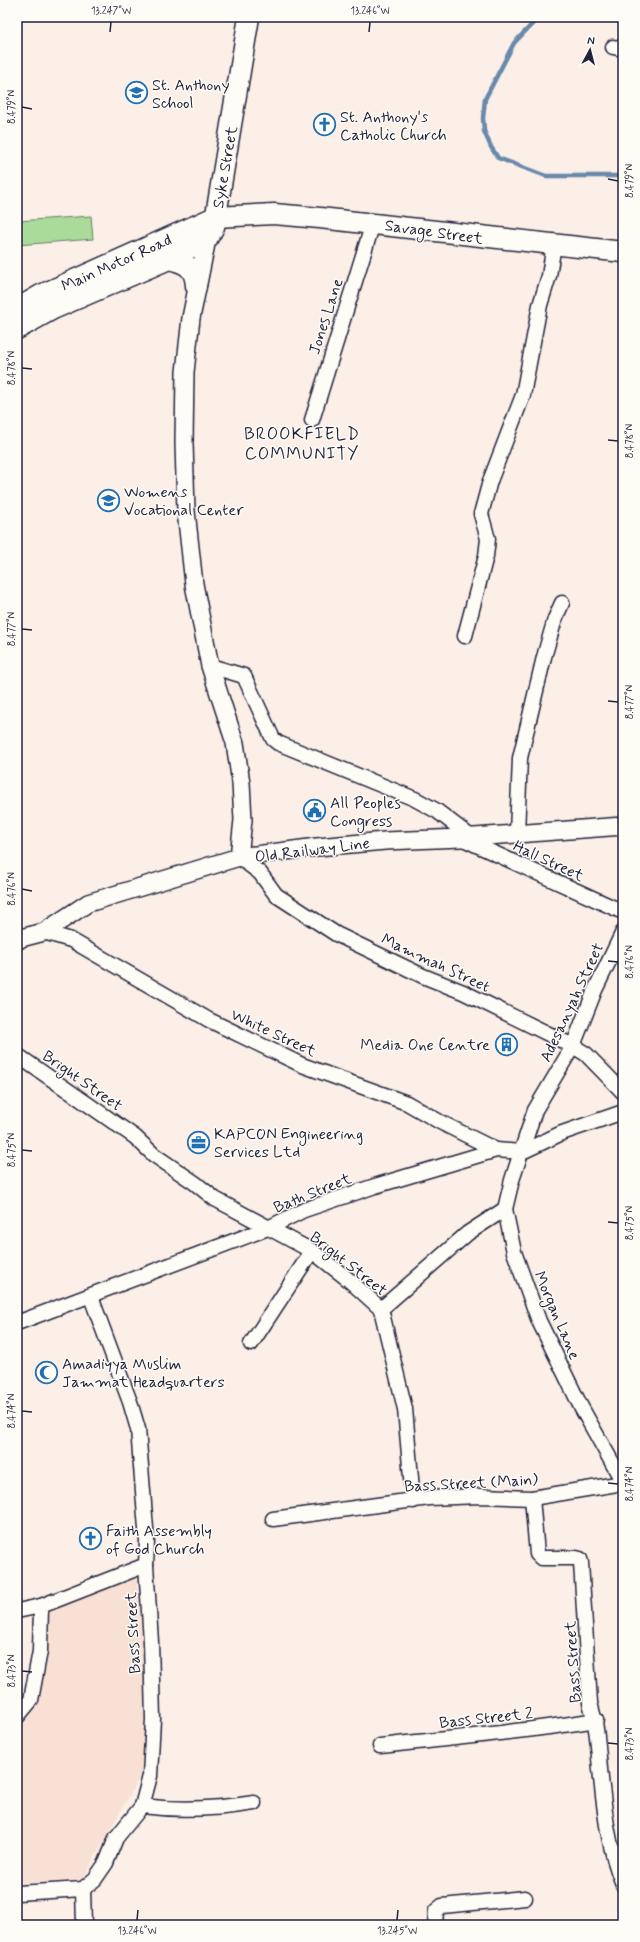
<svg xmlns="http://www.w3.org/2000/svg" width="640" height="1942" viewBox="0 0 640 1942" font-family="Mynerve,sans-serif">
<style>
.built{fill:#f9e0d4}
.green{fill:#aadb9b;stroke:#667e6b}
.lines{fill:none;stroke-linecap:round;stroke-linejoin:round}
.stream{stroke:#6989ab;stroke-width:4.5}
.minor-casing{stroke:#22223b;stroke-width:17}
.tertiary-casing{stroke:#22223b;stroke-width:20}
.secondary-casing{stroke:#22223b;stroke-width:23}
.minor{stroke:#fdfcf7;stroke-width:14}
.tertiary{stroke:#fdfcf7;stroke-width:17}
.secondary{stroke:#fdfcf7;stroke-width:20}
.ticks{fill:none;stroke:#22223b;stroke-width:1.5}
.labels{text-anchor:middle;stroke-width:3;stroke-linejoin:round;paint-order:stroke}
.poi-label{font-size:16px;fill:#22223b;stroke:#fdfcf7;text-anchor:start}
.street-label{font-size:16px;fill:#22223b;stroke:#fdfcf7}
.neighbourhood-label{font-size:17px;letter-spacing:1px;fill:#22223b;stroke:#fdfcf7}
.neatline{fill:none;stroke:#22223b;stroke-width:1.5}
.ticks-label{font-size:10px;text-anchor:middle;fill:#22223b}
</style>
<rect width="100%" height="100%" fill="#fbefe7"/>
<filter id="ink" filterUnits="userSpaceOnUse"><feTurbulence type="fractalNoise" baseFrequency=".025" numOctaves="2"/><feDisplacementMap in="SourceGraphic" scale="8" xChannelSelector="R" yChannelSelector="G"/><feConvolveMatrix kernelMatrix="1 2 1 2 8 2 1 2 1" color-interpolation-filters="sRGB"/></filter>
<g filter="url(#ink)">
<path class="built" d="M136 1571 146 1678 144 1769 82 1880 17 1883V1723L27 1708 41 1608Z"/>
<path class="green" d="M91 216 93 239 17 245V221Z"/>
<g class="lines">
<path class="stream" d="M539 17 514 43 485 99 483 118 484 131 491 147 498 158 546 176H623"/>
<defs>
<g id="minor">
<path d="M613 47 623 49"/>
<path d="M312 420 373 223"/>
<path d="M465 636 486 556 488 539 481 514 490 481 523 395 540 305 549 276 554 244"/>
<path d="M210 666 244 676 273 739 278 743 415 799 437 811 471 837"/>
<path d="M517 834 520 758 544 657 555 619 562 603"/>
<path d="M461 838 623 912"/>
<path d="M239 857 260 873 276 895 336 934 423 976 463 992 573 1046 586 1054 623 1092"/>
<path d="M44 932 71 940 209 1020 302 1065 407 1103 440 1122 496 1150"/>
<path d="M623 932 595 990 573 1046 535 1110 512 1180 505 1209 514 1252 539 1321 581 1407 623 1482"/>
<path d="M17 1055 135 1137 154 1155 195 1183 215 1199 312 1251 349 1280 381 1309 405 1409 413 1501"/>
<path d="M381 1309 468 1233 505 1209"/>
<path d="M17 1323 268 1228 304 1210 375 1186 496 1150 522 1152 562 1133 623 1112"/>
<path d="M251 1344 312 1251"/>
<path d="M532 1498 537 1554 541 1558H576L580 1559 581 1563 590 1703C597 1725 598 1746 600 1769 604 1806 608 1850 623 1884"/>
<path d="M273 1519 429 1498 480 1496 532 1498 623 1483"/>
<path d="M17 1611 41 1606 146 1565"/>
<path d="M17 1717 31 1700 40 1651 41 1606"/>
<path d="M380 1746C452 1738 524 1732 596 1720"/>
<path d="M142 1806C180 1811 217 1809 254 1803"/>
<path d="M83 1889 84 1925"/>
<path d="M17 1893 83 1889 95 1879 106 1863 116 1838 142 1806 150 1776 153 1719 151 1642 146 1565 147 1541 138 1429 130 1402 91 1297"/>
<path d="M435 1925 436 1911 442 1906 525 1898"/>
</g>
<g id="tertiary">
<path d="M207 239 191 318 185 372 184 443 186 511 194 584 210 666 235 743 241 783 243 820 239 857"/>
<path d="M17 941 21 938 44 932 88 903 239 857 317 847 385 841 461 838 623 826"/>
</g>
<g id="secondary">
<path d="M169 259C187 263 195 268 196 286"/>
<path d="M17 309 41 295 215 217 274 214 320 218 623 252"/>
<path d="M17 329 53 309 169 259 207 239 214 227 249 17"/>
</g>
</defs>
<use href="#minor" class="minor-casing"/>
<use href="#tertiary" class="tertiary-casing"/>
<use href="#secondary" class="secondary-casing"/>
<use href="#minor" class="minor"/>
<use href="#tertiary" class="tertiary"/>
<use href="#secondary" class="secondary"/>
</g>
</g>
<path class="ticks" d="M110 32 111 22M369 32 370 22M22 107 32 109M608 179 618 181M22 368 32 369M608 440 618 441M22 629 32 630M608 701 618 702M22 889 32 891M608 961 618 962M22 1150 32 1151M608 1222 618 1223M22 1411 32 1412M608 1483 618 1484M22 1671 32 1672M608 1743 618 1744M137 1920 138 1910M397 1920 398 1910"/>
<defs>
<symbol id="school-ring" viewBox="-11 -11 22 22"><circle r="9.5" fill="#fdfcf7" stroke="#1f6fb2" stroke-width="1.5"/><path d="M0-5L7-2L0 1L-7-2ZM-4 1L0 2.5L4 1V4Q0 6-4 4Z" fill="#1f6fb2"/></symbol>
<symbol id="church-ring" viewBox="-11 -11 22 22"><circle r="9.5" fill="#fdfcf7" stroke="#1f6fb2" stroke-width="1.5"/><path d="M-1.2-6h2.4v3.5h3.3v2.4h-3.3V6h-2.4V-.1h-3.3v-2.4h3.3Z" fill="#1f6fb2"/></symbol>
<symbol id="university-ring" viewBox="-11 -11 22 22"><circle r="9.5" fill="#fdfcf7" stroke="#1f6fb2" stroke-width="1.5"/><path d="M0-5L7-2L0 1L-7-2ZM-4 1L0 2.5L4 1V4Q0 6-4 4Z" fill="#1f6fb2"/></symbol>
<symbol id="civic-ring" viewBox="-11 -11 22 22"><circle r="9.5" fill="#fdfcf7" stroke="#1f6fb2" stroke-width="1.5"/><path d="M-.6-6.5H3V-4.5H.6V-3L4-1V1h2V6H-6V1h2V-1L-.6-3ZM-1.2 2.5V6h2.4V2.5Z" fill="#1f6fb2"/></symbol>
<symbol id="building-ring" viewBox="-11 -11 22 22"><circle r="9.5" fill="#fdfcf7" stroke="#1f6fb2" stroke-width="1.5"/><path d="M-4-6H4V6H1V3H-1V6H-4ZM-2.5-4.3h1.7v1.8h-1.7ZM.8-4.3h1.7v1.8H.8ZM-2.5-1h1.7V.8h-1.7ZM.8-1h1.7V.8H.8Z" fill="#1f6fb2"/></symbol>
<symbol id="office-ring" viewBox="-11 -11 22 22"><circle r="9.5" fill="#fdfcf7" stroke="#1f6fb2" stroke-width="1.5"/><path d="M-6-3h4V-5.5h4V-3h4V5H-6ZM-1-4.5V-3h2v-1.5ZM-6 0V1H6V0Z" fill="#1f6fb2"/></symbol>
<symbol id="mosque-ring" viewBox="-11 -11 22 22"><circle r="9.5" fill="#fdfcf7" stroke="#1f6fb2" stroke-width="1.5"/><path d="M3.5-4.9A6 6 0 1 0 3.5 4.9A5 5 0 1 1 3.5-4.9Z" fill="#1f6fb2"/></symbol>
</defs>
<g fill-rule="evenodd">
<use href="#school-ring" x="124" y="80" width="25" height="25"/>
<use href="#church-ring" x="312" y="112" width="25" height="25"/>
<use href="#university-ring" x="96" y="488" width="25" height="25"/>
<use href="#civic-ring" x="302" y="798" width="25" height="25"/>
<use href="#building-ring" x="494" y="1032" width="25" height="25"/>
<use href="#office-ring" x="186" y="1130" width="25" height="25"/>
<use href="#mosque-ring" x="34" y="1360" width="25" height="25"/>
<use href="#church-ring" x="78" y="1526" width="25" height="25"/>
</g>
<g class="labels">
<g class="poi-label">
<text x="152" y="90">St. Anthony<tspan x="152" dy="18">School</tspan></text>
<text x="340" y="122">St. Anthony's<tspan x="340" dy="18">Catholic Church</tspan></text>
<text x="124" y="497">Womens<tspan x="124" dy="18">Vocational Center</tspan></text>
<text x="330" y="808">All Peoples<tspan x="330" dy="18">Congress</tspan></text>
<text x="490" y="1050" text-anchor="end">Media One Centre</text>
<text x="214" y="1139">KAPCON Engineering<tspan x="214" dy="18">Services Ltd</tspan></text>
<text x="62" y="1369">Amadiyya Muslim<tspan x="62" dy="18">Jammat Headquarters</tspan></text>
<text x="106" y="1536">Faith Assembly<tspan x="106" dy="18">of God Church</tspan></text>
</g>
<g class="street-label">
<text transform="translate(224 167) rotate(-80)" y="6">Syke Street</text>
<text transform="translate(434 231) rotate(8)" y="6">Savage Street</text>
<text transform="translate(116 262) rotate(-24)" y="6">Main Motor Road</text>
<text transform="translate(325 316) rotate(-72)" y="6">Jones Lane</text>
<text transform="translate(312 849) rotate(-7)" y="6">Old Railway Line</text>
<text transform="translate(549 860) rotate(25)" y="6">Hall Street</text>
<text transform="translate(436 962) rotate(25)" y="6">Mammah Street</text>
<text transform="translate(571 1002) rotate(-65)" y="6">Adesanyah Street</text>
<text transform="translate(274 1032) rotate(25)" y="6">White Street</text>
<text transform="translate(83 1080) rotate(35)" y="6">Bright Street</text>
<text transform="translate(312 1192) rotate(-22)" y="6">Bath Street</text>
<text transform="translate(349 1263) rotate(38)" y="6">Bright Street</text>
<text transform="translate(558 1315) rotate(67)" y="6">Morgan Lane</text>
<text transform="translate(471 1482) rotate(-3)" y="6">Bass Street (Main)</text>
<text transform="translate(132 1633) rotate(-93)" y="6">Bass Street</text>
<text transform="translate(572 1662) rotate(-94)" y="6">Bass Street</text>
<text transform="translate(486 1717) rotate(-6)" y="6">Bass Street 2</text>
</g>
<g class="neighbourhood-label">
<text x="302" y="439">BROOKFIELD<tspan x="302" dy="20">COMMUNITY</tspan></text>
</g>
</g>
<rect width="640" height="1942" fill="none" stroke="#fdfcf7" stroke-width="44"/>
<g transform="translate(590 50) rotate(7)" stroke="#fdfcf7" stroke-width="3" paint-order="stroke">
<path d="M0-3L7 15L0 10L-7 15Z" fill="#22223b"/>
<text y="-6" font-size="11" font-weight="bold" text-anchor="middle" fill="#22223b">N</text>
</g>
<rect x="22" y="22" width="596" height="1898" class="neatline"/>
<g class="ticks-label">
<text x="111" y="14">13.247°W</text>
<text x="370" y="14">13.246°W</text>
<text transform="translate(11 107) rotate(-90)" y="4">8.479°N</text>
<text transform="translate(629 181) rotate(-90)" y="4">8.479°N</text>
<text transform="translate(11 368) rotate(-90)" y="4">8.478°N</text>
<text transform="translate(629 441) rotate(-90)" y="4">8.478°N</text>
<text transform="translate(11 629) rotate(-90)" y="4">8.477°N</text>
<text transform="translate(629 702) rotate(-90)" y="4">8.477°N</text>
<text transform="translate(11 889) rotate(-90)" y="4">8.476°N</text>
<text transform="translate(629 962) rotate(-90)" y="4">8.476°N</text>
<text transform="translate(11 1150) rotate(-90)" y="4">8.475°N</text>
<text transform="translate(629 1223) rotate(-90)" y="4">8.475°N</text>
<text transform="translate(11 1411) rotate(-90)" y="4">8.474°N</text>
<text transform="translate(629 1484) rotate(-90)" y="4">8.474°N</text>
<text transform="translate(11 1671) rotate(-90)" y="4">8.473°N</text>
<text transform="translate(629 1744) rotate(-90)" y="4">8.473°N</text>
<text x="137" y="1934">13.246°W</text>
<text x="397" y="1934">13.245°W</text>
</g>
</svg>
